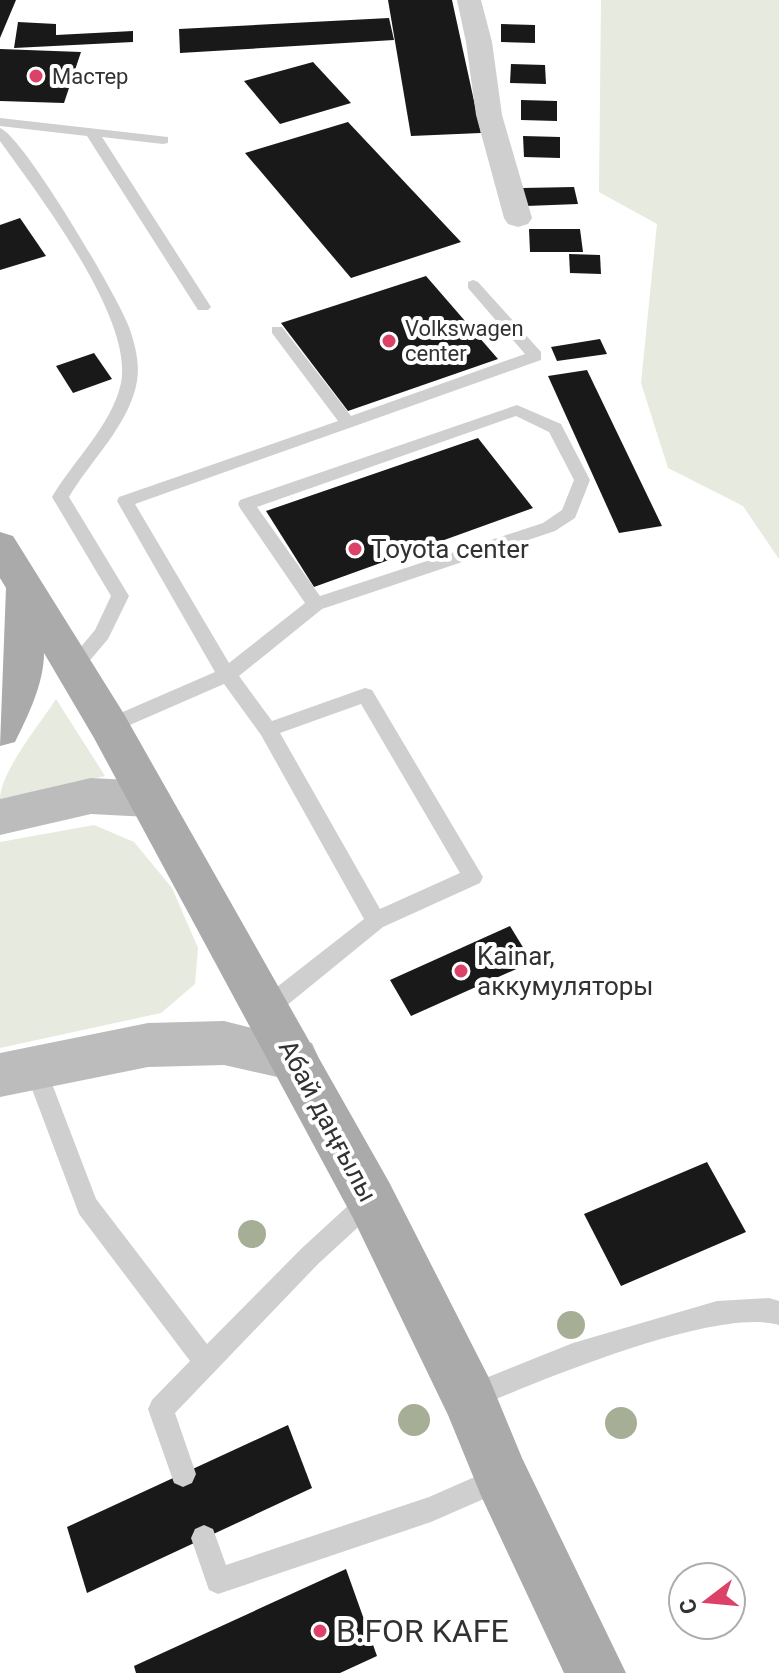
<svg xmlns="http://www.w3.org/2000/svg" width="779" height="1673" viewBox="0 0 779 1673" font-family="Roboto,sans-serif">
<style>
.green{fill:#e7eade}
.building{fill:#191919}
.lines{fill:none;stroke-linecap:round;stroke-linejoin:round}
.lane{fill:#cfcfcf;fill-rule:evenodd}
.street{fill:#cfcfcf;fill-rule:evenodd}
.secondary{fill:#bcbcbc;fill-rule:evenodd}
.primary{fill:#aaa;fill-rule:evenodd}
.tree{fill:#a6ae96}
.poi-dot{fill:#dc4168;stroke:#fff;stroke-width:3}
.labels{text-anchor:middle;stroke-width:8;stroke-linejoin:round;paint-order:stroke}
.far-poi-label{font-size:22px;fill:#323232;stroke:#fff;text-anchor:start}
.poi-label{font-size:26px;fill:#323232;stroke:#fff;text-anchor:start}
.street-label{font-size:26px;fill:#323232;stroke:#fff}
.near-poi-label{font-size:32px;fill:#323232;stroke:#fff;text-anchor:start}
</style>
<rect width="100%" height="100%" fill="#fff"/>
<g class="green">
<path d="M601 0H779V559L743 506 668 468 641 383 657 224 599 192Z"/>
<path d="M56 699 105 776 0 799C0 772 41 723 56 699Z"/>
<path d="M94 825 134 842 172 888 198 948 195 984 161 1013 0 1048V842Z"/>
</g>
<g class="building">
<path d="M0 0H16L0 38Z"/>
<path d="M388 0H452L481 133 411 136Z"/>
<path d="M389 18 394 40 180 53 179 29Z"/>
<path d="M18 22 56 24V35L133 31V42L14 48Z"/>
<path d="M501 24 535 25V43L501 42Z"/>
<path d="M0 49 81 52 64 103 0 101Z"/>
<path d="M313 62 351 103 280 124 244 81Z"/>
<path d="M511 64 545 65 546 84 510 83Z"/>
<path d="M521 100 557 101V121L521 120Z"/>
<path d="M348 122 461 242 351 278 245 153Z"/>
<path d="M523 136 560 137V158L524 157Z"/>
<path d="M574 187 578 204 526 206 522 188Z"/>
<path d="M20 218 46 256 0 270V225Z"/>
<path d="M529 229H580L583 252H530Z"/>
<path d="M569 254 600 255 601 274 570 273Z"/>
<path d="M426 276 498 359 348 411 281 323Z"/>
<path d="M600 339 607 354 557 361 551 347Z"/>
<path d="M94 353 112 379 73 393 56 366Z"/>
<path d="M587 370 662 526 619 533 548 376Z"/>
<path d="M478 438 533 508 314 587 266 511Z"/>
<path d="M510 926 532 962 411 1016 390 980Z"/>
<path d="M707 1162 746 1232 621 1286 584 1214Z"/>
<path d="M288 1425 312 1488 87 1593 67 1527Z"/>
<path d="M346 1569 377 1656 340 1673H136L134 1666Z"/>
</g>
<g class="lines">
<g class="lane">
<path d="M0 118 168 137V143L163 144 102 137 211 307 208 310H198L87 136 0 126Z"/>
<path d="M0 128C24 137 118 297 129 327 135 344 140 363 137 381 130 424 90 461 69 497L129 596 108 639 80 672 73 674 64 667 95 630 111 596 52 497C73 461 112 425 121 383 134 318 37 193 0 141Z"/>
<path d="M473 280 478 282 541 352V360L135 504 229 663 305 603 240 508 238 504 240 500 517 405 561 424 590 480 575 518 555 531 322 609 239 676 272 721 365 688 372 690 483 877 480 883 383 927 275 1015 267 1018 259 1015 256 1008 259 1001 364 919 261 735 224 684 116 731H102L100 726 102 721 215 672 117 501 119 497 338 421 272 333V327H282L351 416 525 354 468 288V282ZM516 416 549 432 574 480 562 510 543 523 320 596 257 507ZM361 704 460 873 380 909 280 733Z"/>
<path d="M35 1058 43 1061 46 1068 96 1199 207 1344 302 1248 363 1192 371 1189 379 1192 383 1200 379 1208 318 1264 175 1413 196 1474 192 1483 183 1487 174 1483 148 1409 152 1400 190 1361 79 1214 24 1068 27 1061Z"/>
<path d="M769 1298 779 1301V1325C716 1306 534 1383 470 1410L461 1406 457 1397 461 1388 573 1343 717 1301Z"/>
<path d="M502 1465 511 1469 515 1478 511 1487 431 1522 218 1594 209 1590 191 1538 195 1529 204 1525 213 1529 226 1565 429 1497Z"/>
</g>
<path class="street" d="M457 0H481L492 42 502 115 532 218 528 224 518 227 508 224 504 218 476 115 466 42Z"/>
<g class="secondary">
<path d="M91 778 149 781 164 787 171 799 164 811 149 817 91 814 0 835V799Z"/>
<path d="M224 1021 312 1043 319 1059 312 1075 295 1081 224 1065 148 1067 0 1097V1053L148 1023Z"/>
</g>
<path class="primary" d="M0 532 13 536 124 714 389 1182 489 1378 522 1458 626 1673H564L482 1498 448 1415 353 1218 94 738 44 653C44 683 28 716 15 742L0 746 6 588 0 578Z"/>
</g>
<g class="tree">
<circle cx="252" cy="1234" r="14"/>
<circle cx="571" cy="1325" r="14"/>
<circle cx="414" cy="1420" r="16"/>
<circle cx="621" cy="1423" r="16"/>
</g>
<g class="poi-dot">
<circle cx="36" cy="76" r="8"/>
<circle cx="389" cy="341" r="8"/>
<circle cx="355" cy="549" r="8"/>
<circle cx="461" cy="971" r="8"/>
<circle cx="320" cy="1631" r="8"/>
</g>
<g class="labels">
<g class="far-poi-label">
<text x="52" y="84">Мастер</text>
<text x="405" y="336">Volkswagen<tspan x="405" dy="25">center</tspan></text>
</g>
<g class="poi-label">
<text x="371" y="558">Toyota center</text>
<text x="477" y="965">Kainar,<tspan x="477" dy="30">аккумуляторы</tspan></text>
</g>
<g class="street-label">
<text transform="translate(328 1121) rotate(62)" y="9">Абай даңғылы</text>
</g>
<g class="near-poi-label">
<text x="336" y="1642">B.FOR KAFE</text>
</g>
</g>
<g transform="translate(707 1601) rotate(254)"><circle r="38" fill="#ffffff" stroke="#adadad" stroke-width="2"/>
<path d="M0-6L14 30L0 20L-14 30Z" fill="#dc4168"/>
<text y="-12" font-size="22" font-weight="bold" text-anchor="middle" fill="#323232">С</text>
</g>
</svg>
